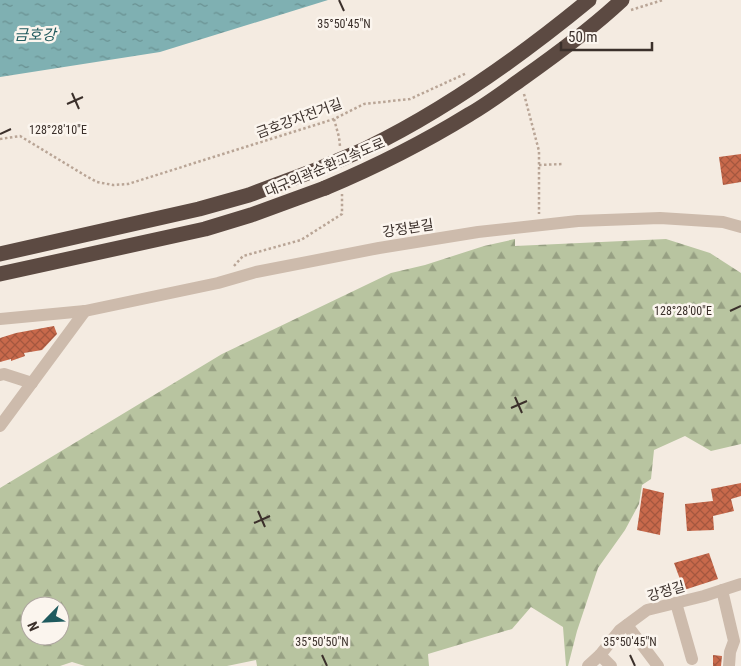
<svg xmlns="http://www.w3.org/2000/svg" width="741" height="666" viewBox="0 0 741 666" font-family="'Roboto Condensed','Noto Sans KR',sans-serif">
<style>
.forest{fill:url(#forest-firs);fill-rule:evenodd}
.water{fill:url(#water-ripples)}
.building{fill:url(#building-cross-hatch)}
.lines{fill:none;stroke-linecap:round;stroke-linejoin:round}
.path{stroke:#b9a596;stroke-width:2.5;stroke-dasharray:2.5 2.5;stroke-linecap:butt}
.minor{stroke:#cdbbac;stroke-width:12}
.highway{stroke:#5c4a42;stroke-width:15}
.highway-bridge{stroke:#5c4a42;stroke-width:15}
.ticks{fill:none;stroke:#3b302b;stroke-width:2}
.labels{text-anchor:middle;stroke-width:5;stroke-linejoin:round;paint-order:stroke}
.street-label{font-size:14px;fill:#3b302b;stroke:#fbf5ee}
.water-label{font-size:15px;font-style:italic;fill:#1f5a5e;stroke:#fbf5ee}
.ticks-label{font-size:12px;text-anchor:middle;fill:#3b302b;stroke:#fbf5ee;stroke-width:5;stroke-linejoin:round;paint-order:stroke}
</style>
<defs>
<pattern id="forest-firs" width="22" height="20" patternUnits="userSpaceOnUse" patternTransform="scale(1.25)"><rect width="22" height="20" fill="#b8c4a0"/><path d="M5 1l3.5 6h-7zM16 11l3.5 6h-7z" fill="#97a083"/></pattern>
<pattern id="water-ripples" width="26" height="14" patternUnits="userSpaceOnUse" patternTransform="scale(1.25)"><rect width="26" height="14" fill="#7fb0b2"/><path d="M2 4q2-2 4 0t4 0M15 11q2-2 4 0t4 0" fill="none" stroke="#699091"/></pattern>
<pattern id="building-cross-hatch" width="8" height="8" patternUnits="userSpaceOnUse" patternTransform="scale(1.25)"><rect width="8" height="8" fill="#c8694b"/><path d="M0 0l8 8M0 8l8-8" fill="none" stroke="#a4573f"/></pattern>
</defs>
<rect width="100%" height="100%" fill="#f4ebe1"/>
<path class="forest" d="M515 239V246L666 239 710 253 741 273V444L711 451 685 436 654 450 651 479 642 485 639 504 625 530 598 568 577 631 568 666H566L563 627 531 607 512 629 428 654 429 666H257L256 660 227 666H85L72 662 60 666H0V488L222 354 391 273 425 265 484 246ZM30 606H60V636H30Z"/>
<path class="water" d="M0 0H328L160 52 0 77Z"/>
<g class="building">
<path d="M741 154V182L723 185 719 157Z"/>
<path d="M54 326 57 334 42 350 24 353 25 356 11 361V359L0 362V338L16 333Z"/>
<path d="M741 483V496L731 499 734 511 713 516 714 530 687 531 685 504 713 501 711 489Z"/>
<path d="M643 488 664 493 660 535 637 530Z"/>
<path d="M709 553 718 579 684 590 674 563Z"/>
<path d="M713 655 722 656 721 666H713Z"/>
</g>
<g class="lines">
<g class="path">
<path d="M631 10 663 0"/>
<path d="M524 94 539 151V214"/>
<path d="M334 119 339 137 340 146"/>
<path d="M0 139 20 136 86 176 97 182 113 185 128 184 334 119 364 104 410 99 467 73"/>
<path d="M539 165 563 164"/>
<path d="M234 266 243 256 301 240 342 214V194"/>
</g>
<g class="minor">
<path d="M0 319 85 311 218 283 256 272 379 248 478 232 578 221 660 218 723 222 741 227"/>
<path d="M0 375 4 374 32 383"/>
<path d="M0 426 85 311"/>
<path d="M722 590 734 641 730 652 729 666"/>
<path d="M676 603 692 659"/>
<path d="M627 625 658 666"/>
<path d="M600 655 611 666"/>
<path d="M588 666 600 655 620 630 647 610 704 596 741 584"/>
</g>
<g class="highway">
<path d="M0 254 199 209 249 195 321 168"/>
<path d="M0 274 205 229 251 215 325 188"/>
</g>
<g class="highway-bridge">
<path d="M321 168C336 161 352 155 367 148 447 109 521 56 589 0"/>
<path d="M325 188C375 167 423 143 470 114 489 103 506 90 523 78 557 54 591 29 622 0"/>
</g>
</g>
<path class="ticks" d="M339 0 344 11M72 93 79 109M67 104 83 97M0 134 11 129M730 311 741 306M515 397 522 413M511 408 527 401M258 511 265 527M254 523 270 516M322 655 327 666M630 655 635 666"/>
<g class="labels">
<g class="street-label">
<text transform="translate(299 118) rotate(-20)" y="5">금호강자전거길</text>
<text transform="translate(325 167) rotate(-23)" y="5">대구외곽순환고속도로</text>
<text transform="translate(408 228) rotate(-9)" y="5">강정본길</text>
<text transform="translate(666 591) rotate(-16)" y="5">강정길</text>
</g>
<g class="water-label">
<text x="35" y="40">금호강</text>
</g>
</g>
<g class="ticks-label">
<text x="344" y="28">35°50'45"N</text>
<text x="58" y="134">128°28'10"E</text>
<text x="683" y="315">128°28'00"E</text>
<text x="322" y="646">35°50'50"N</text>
<text x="630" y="646">35°50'45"N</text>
</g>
<g transform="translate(45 621) rotate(246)"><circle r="24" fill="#fbf5ee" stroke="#aea6a0"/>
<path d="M0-4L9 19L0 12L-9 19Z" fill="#1f5a5e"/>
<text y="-8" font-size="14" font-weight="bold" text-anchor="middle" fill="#3b302b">N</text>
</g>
<path d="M561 42v8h91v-8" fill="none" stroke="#3b302b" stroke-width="2.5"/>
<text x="568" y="42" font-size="15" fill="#3b302b" stroke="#fbf5ee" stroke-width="4" paint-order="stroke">50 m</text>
</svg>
